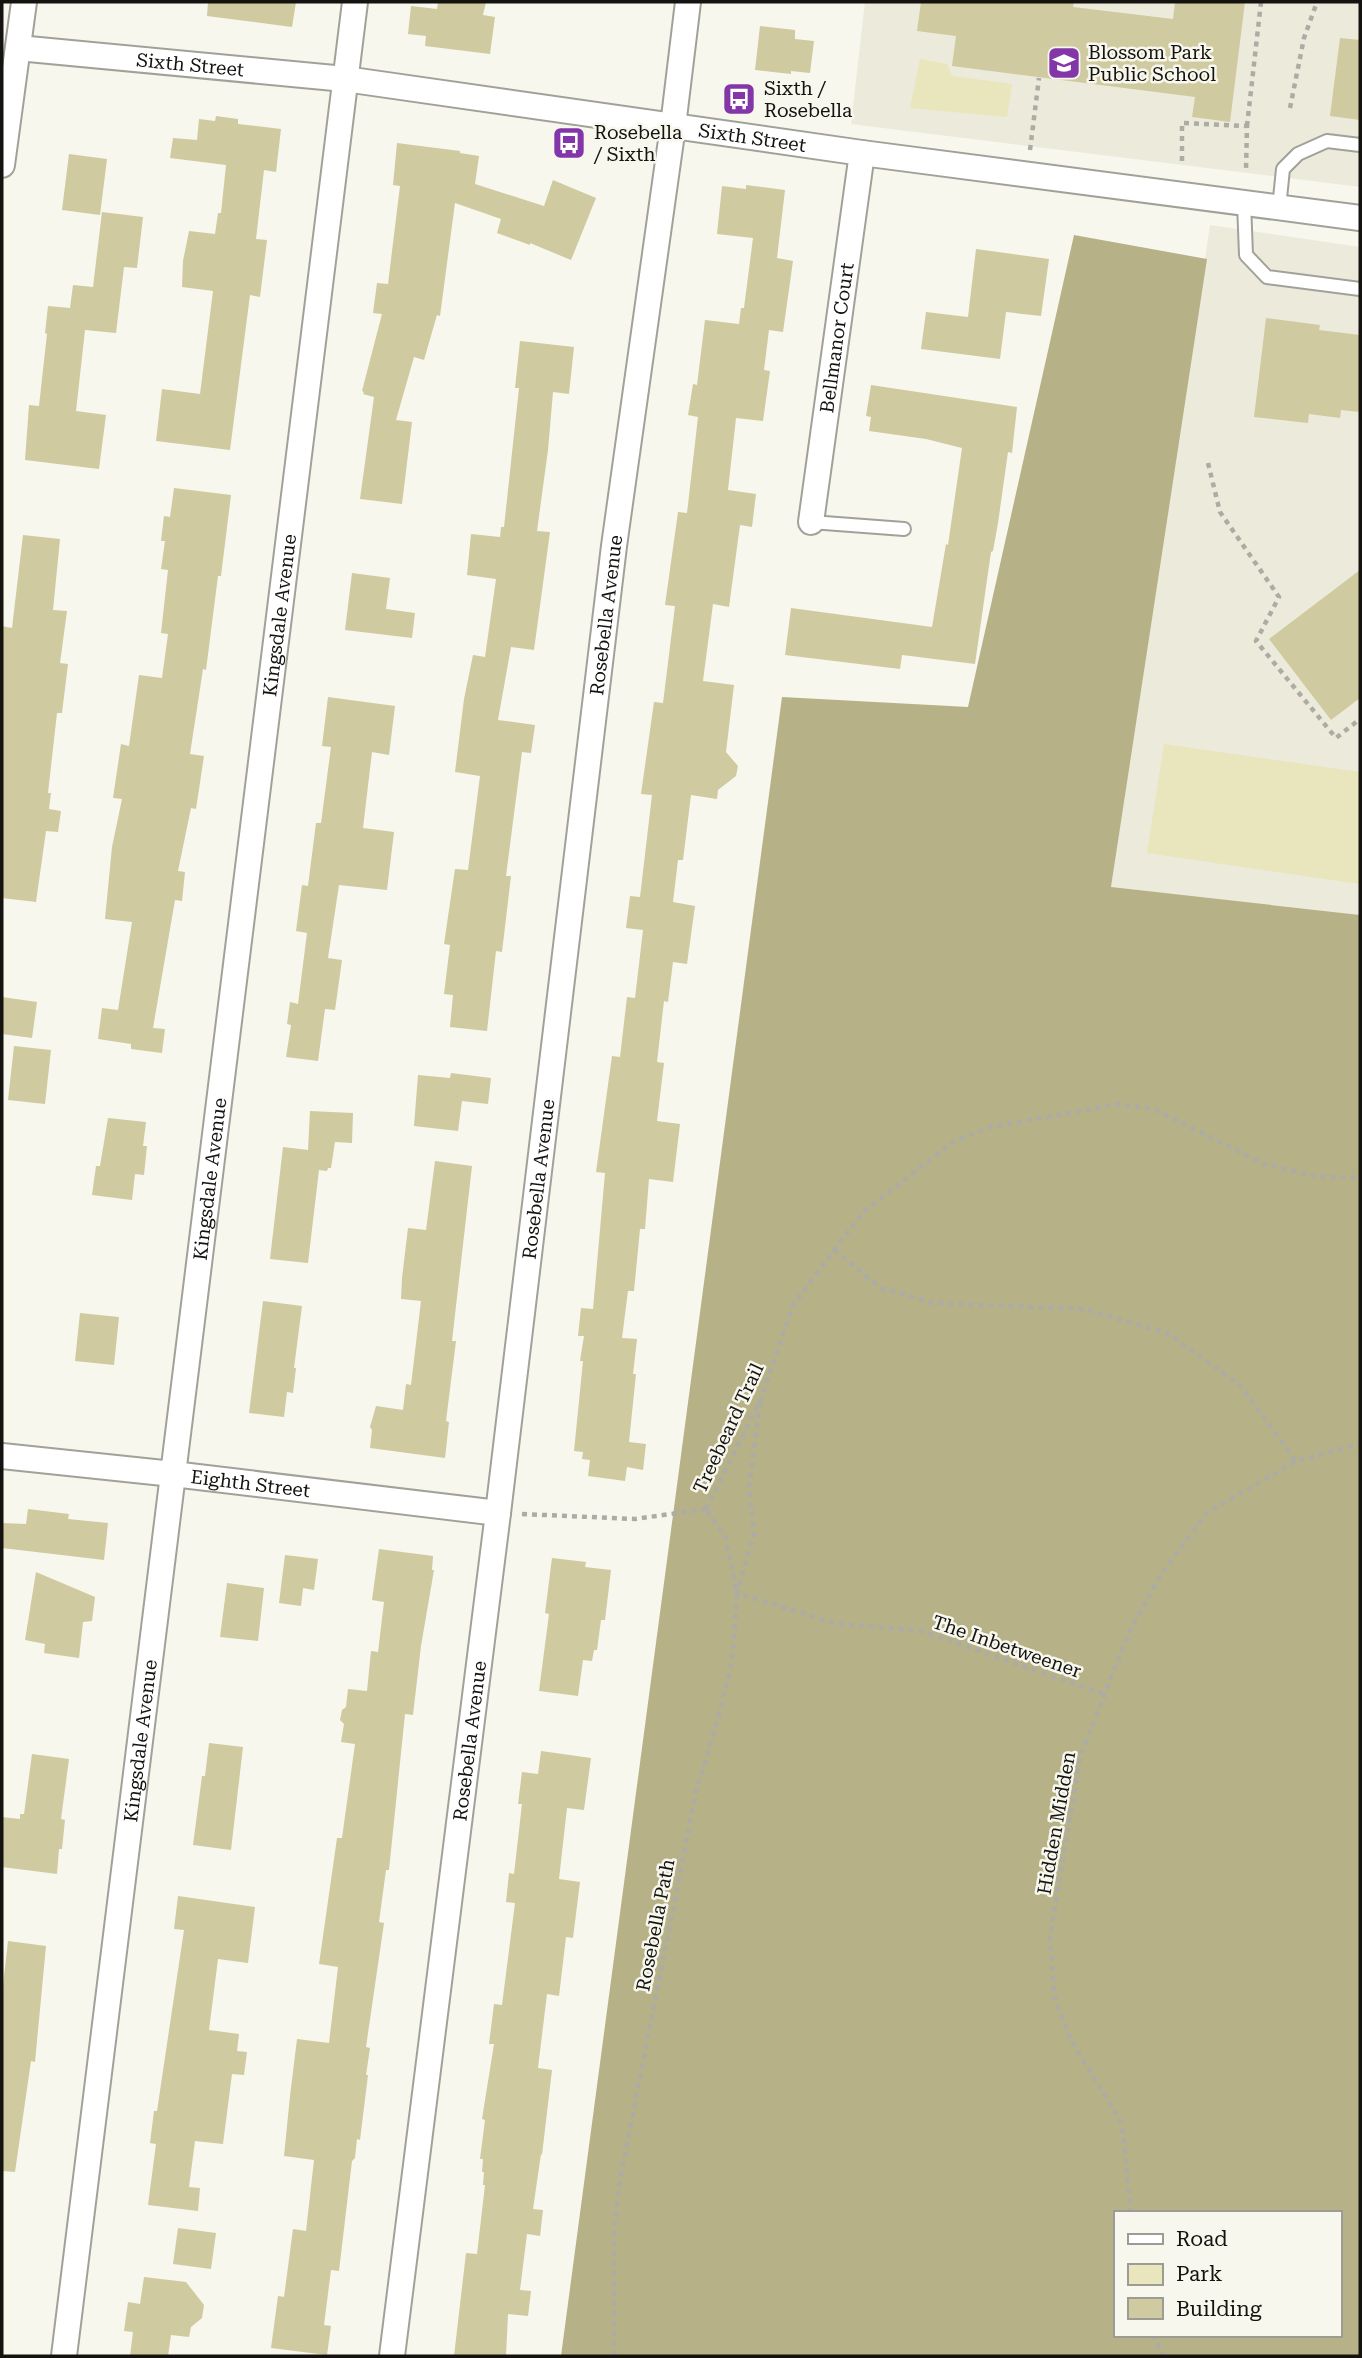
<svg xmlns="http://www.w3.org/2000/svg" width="1362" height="2358" viewBox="0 0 1362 2358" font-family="'Roboto Serif',serif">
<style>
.built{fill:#eceada}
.green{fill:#e9e5bd}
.forest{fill:#b6b187;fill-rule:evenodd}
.building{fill:#cfca9f}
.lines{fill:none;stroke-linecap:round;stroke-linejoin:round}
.lane-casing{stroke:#a2a199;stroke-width:16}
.street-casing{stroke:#a2a199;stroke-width:28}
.path{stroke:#acaca5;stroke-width:4.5;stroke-dasharray:5 5;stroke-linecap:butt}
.lane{stroke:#fff;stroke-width:12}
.street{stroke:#fff;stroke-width:24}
.labels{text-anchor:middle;stroke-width:5;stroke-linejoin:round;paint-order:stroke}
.poi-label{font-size:19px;fill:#141310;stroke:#f7f7ee;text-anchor:start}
.street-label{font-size:19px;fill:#141310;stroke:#f7f7ee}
</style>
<rect width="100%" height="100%" fill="#f7f7ee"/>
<g class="built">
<path d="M865 2H1360V187L851 124Z"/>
<path d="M1210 225 1360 247V915L1111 888Z"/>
</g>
<g class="green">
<path d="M920 59 947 64 952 76 1012 84 1007 117 910 108Z"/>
<path d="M1164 744 1360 772V884L1147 853Z"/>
</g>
<path class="forest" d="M1074 235 1207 259 1111 887 1360 915V2356H561L782 697 968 707ZM1115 2213H1339V2335H1115Z"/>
<g class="building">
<path d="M208 2H296L292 27 207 16Z"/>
<path d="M438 2H486L483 15 495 17 490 54 425 46 426 36 408 34 411 6 437 9Z"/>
<path d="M921 2H1074L1073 7 1173 19 1175 2H1245L1230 122 1192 117 1195 97 952 66 956 36 917 31Z"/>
<path d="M760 26 795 30V39L814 41 810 73 791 71V74L755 70Z"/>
<path d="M1340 38 1360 40V120L1330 116Z"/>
<path d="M216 116 238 119V124L281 129 276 172 264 170 256 239 267 240 260 297 250 295 230 450 156 441 162 389 200 394 213 291 182 287 183 261 189 231 215 234 218 213H221L226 165 170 158 173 138 197 140 199 119 215 121Z"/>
<path d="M397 143 460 151V153L479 156 475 184 544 206 553 180 596 198 571 260 530 243V245L497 233 501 219 455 203 440 316 437 315 424 360 414 357 396 420 412 422 402 504 360 499 374 397 363 394 364 392 362 391 382 314 373 313 377 283 388 284 400 186 393 185Z"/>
<path d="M69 154 107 159 100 215 62 210Z"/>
<path d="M746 185 785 190 777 258 793 261 783 332 769 330 764 370 770 371 763 421 736 418 728 490 756 494 752 527 740 525 729 607 713 604 703 681 734 685 726 752 738 766 736 776 718 790 717 799 691 795 683 860H678L673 902 695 906 687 964 673 962 668 1002 664 1001 657 1062 664 1063 657 1121 680 1124 673 1182 649 1179 645 1229H640L634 1291H628L622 1338 637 1339 633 1374H636L629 1442 646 1444 643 1470 627 1467 625 1481 588 1476 590 1460 582 1459 583 1452 574 1451 583 1361H580L584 1336H578L581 1308 593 1309 605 1173 596 1172 612 1056 620 1057 627 997 635 998 643 930 626 928 630 896 640 897 652 795 641 794 654 702 663 703 675 606 665 605 678 512 687 513 698 417 688 415 693 384 697 385 705 320 739 324 741 308H744L753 238 717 234 722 186 746 189Z"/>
<path d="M102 212 143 217 137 268 124 267 116 333 85 330 76 411 106 415 99 469 25 460 29 405 39 406 47 334 45 333 48 306 70 308 73 285 93 287Z"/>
<path d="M976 249 1049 259 1041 316 1006 312 1000 359 921 349 926 312 968 317Z"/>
<path d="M1266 318 1320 325 1319 330 1360 335V412L1341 410 1340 418 1309 414 1308 423 1254 417Z"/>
<path d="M520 341 574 347 569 394 553 392 548 450 537 531 550 532 534 650 511 647 498 720 535 725 531 753 522 752 506 876H511L502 952 496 951 487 1031 450 1027 453 995 444 994 450 945 444 944 455 869 468 870 480 776 455 772 464 699 473 655 485 657 496 579 467 575 471 534 500 537 501 527H504L519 388H515Z"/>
<path d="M871 385 1017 407 1012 453 1008 452 998 523 993 551 991 552 975 664 902 655 900 669 785 655 791 608 932 627 946 544 948 545 962 448 926 439 869 431 871 417 866 416Z"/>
<path d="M174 488 231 495 221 576H218L206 670 203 669 190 754 204 756 196 809 191 808 178 871 185 872 182 901 175 900 153 1028 165 1029 162 1053 131 1049V1044L98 1039 102 1008 118 1010 132 922 105 919 112 847 122 799 113 798 121 744 129 746 139 675 162 678 168 634 161 633 168 570 161 569 165 541H161L164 516 170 517Z"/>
<path d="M23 535 60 539 53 610 67 611 60 663 68 664 62 713H57L48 793H51L49 809 61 811 58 832 46 831 36 902 2 898V626L12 628Z"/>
<path d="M1360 570V698L1331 720 1269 639Z"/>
<path d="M352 573 390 578 386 609 415 613 412 638 345 630Z"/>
<path d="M328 697 395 706 389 755 372 752 363 828 394 832 387 890 339 885 328 958 342 960 335 1010 325 1009 318 1061 286 1057 291 1025 287 1024 290 1002 298 1004 307 933 296 931 302 885 308 886 316 823H321L331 747 322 746Z"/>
<path d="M2 997 37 1002 32 1038 2 1034Z"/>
<path d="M14 1046 51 1050 45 1104 8 1100Z"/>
<path d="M451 1073 491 1078 488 1104 462 1101 458 1131 414 1126 418 1075 450 1078Z"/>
<path d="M310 1111 353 1113 352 1143 335 1142 331 1168H328L327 1171 319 1170 308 1263 270 1259 283 1147 308 1150Z"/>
<path d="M108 1118 146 1122 143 1146H147L144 1175 135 1174 132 1200 92 1195 96 1166H100Z"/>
<path d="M435 1161 472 1166 452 1341H456L446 1421 449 1422 445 1458 370 1448 372 1430 370 1427 376 1406 403 1410 406 1384 411 1385 421 1301 401 1299 402 1278 408 1228 426 1230Z"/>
<path d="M263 1301 302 1306 294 1368H296L293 1393 287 1392 284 1417 249 1413Z"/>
<path d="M80 1313 119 1317 114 1365 75 1361Z"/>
<path d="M28 1509 69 1514 68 1519 108 1523 104 1560 2 1548V1523L26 1524Z"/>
<path d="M379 1549 433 1556 432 1570H434L421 1646 413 1715 405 1714 389 1870H386L379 1922 384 1923 366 2047 370 2048 366 2075H368L360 2140 357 2139 355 2158 352 2161 339 2271 331 2270 324 2325 331 2326 327 2355 271 2348 278 2296 284 2297 293 2229 306 2231 314 2160 284 2156 290 2096 297 2039 329 2043 338 1967 319 1964 337 1838H342L355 1744 341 1742 344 1724 340 1720 342 1710 346 1707 348 1689 367 1691 371 1651 378 1652 384 1602 372 1600Z"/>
<path d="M285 1555 318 1559 314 1590 303 1588 301 1606 279 1603Z"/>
<path d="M552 1558 586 1562 585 1567 611 1570 605 1620H601L597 1650H594L592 1661 583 1660 578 1696 539 1691 549 1614 545 1613Z"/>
<path d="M36 1572 95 1597 92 1621 83 1622 79 1658 44 1653 45 1644 25 1640Z"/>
<path d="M227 1583 264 1588 258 1641 220 1637Z"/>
<path d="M209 1743 243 1747 231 1850 193 1845 202 1776H205Z"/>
<path d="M541 1751 591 1758 584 1810 567 1808 559 1879 580 1882 573 1938 566 1937 559 1996 547 1994 538 2068 552 2070 542 2155 541 2154 533 2209 543 2210 540 2236 527 2234 520 2290 531 2291 528 2316 508 2314 506 2356H454L466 2253 477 2254 485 2185H483L484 2172H482L483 2159H480L485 2120 482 2119 494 2044H489L494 2004 502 2005 515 1903 506 1902 509 1873 514 1874 522 1804H518L522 1772 538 1774Z"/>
<path d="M32 1754 69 1759 61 1819 65 1820 62 1849H59L57 1874 2 1867V1817L20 1819V1814H24Z"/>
<path d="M178 1896 255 1907 248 1963 218 1959 209 2030 239 2034 237 2051 247 2052 244 2075 232 2074 223 2144 195 2141 189 2187 200 2188 198 2211 148 2205 156 2144 150 2143 154 2111H157L184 1930 174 1929Z"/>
<path d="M8 1941 46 1946 35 2062 31 2061 15 2172 2 2171V1994Z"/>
<path d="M178 2228 216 2233 211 2269 173 2264Z"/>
<path d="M144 2277 186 2282 204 2305 202 2318 191 2327 189 2337 171 2335 168 2356H130L133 2332 124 2331 128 2302 140 2304Z"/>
</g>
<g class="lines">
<defs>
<g id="lane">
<path d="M1244 203 1246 255 1267 277 1360 289"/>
<path d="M1279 208 1283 169 1298 154 1327 141 1360 145"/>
<path d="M811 522 904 529"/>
</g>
<g id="street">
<path id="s1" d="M18 48 345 79 862 153 1360 218"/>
<path d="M2 165 24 2"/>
<path id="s2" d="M811 522 862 153"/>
<path id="s3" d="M2 1456 173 1474 498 1513"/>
<path id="s4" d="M64 2356 355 2"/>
<path id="s5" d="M392 2356 498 1513 614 546 673 126 688 2"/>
</g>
</defs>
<use href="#lane" class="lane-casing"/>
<use href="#street" class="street-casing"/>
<g class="path">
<path d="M1290 108 1304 38 1317 2"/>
<path d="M1247 126 1261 2"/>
<path d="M1030 150 1039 78"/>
<path d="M1182 161V123L1247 126 1246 170"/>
<path d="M1208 463 1220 512 1279 597 1256 641 1336 738 1360 719"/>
<path d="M834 1250 881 1288 933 1303 1084 1309 1167 1333 1240 1385 1296 1461"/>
<path d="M760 1403 749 1487 754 1534 737 1593 834 1623 921 1631 1104 1694"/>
<path d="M706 1509 761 1399 793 1305 863 1212 953 1142 990 1127 1118 1104 1154 1109 1264 1164 1315 1176 1360 1178"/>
<path d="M522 1514 635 1519 706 1509"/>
<path d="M1131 2213 1122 2124 1072 2042 1054 1996 1050 1937 1080 1757 1128 1635 1161 1574 1207 1513 1296 1461 1360 1444"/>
<path d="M1152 2335 1164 2356"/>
<path d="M614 2356V2229L620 2179 696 1792 717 1722 732 1661 737 1593 726 1538 706 1509"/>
</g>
<use href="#lane" class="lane"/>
<use href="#street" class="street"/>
</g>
<defs>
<symbol id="school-square" viewBox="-11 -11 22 22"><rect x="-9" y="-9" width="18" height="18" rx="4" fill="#8236a8" stroke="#f7f7ee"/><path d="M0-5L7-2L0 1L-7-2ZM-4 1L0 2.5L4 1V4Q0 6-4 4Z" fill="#fff"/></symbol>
<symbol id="bus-square" viewBox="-11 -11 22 22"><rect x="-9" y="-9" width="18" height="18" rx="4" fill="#8236a8" stroke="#f7f7ee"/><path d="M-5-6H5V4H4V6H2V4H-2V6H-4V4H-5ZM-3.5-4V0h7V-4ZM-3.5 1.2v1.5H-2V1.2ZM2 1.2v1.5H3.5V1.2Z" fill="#fff"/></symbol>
</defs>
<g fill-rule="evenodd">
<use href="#school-square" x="1045" y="44" width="38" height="38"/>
<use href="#bus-square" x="720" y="80" width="38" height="38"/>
<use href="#bus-square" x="550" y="124" width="38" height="38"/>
</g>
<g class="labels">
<g class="poi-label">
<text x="1088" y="59">Blossom Park<tspan x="1088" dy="22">Public School</tspan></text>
<text x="764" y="95">Sixth /<tspan x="764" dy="22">Rosebella</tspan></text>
<text x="594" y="139">Rosebella<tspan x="594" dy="22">/ Sixth</tspan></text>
</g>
<g class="street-label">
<text dy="7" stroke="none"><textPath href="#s1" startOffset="173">Sixth Street</textPath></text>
<text dy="7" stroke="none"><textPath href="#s1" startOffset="740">Sixth Street</textPath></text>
<text dy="7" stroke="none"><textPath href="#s2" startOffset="186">Bellmanor Court</textPath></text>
<text dy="7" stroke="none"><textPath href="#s4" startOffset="1754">Kingsdale Avenue</textPath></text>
<text dy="7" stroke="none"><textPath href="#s5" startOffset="1754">Rosebella Avenue</textPath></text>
<text dy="7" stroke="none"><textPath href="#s4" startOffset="1186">Kingsdale Avenue</textPath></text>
<text dy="7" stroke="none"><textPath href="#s5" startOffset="1186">Rosebella Avenue</textPath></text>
<text transform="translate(728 1428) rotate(-65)" y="7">Treebeard Trail</text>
<text dy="7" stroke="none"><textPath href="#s3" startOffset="250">Eighth Street</textPath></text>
<text transform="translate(1007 1646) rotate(19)" y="7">The Inbetweener</text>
<text dy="7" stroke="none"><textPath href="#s4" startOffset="620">Kingsdale Avenue</textPath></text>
<text dy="7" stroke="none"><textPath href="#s5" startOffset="620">Rosebella Avenue</textPath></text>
<text transform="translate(1056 1823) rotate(-80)" y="7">Hidden Midden</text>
<text transform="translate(655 1925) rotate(-79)" y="7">Rosebella Path</text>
</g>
</g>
<rect width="1362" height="2358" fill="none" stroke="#141310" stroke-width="7"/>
<rect x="1114" y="2211" width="228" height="126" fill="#f7f7ee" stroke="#9c9c95" stroke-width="2"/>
<rect x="1128" y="2234" width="35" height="10" fill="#ffffff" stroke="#9c9c95" stroke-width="2"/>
<text x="1176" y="2246" font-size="21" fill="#141310">Road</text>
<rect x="1128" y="2264" width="35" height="21" fill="#e9e5bd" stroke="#9c9c95" stroke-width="2"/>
<text x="1176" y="2281" font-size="21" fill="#141310">Park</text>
<rect x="1128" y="2298" width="35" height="21" fill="#cfca9f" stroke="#9c9c95" stroke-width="2"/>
<text x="1176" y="2316" font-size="21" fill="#141310">Building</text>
</svg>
